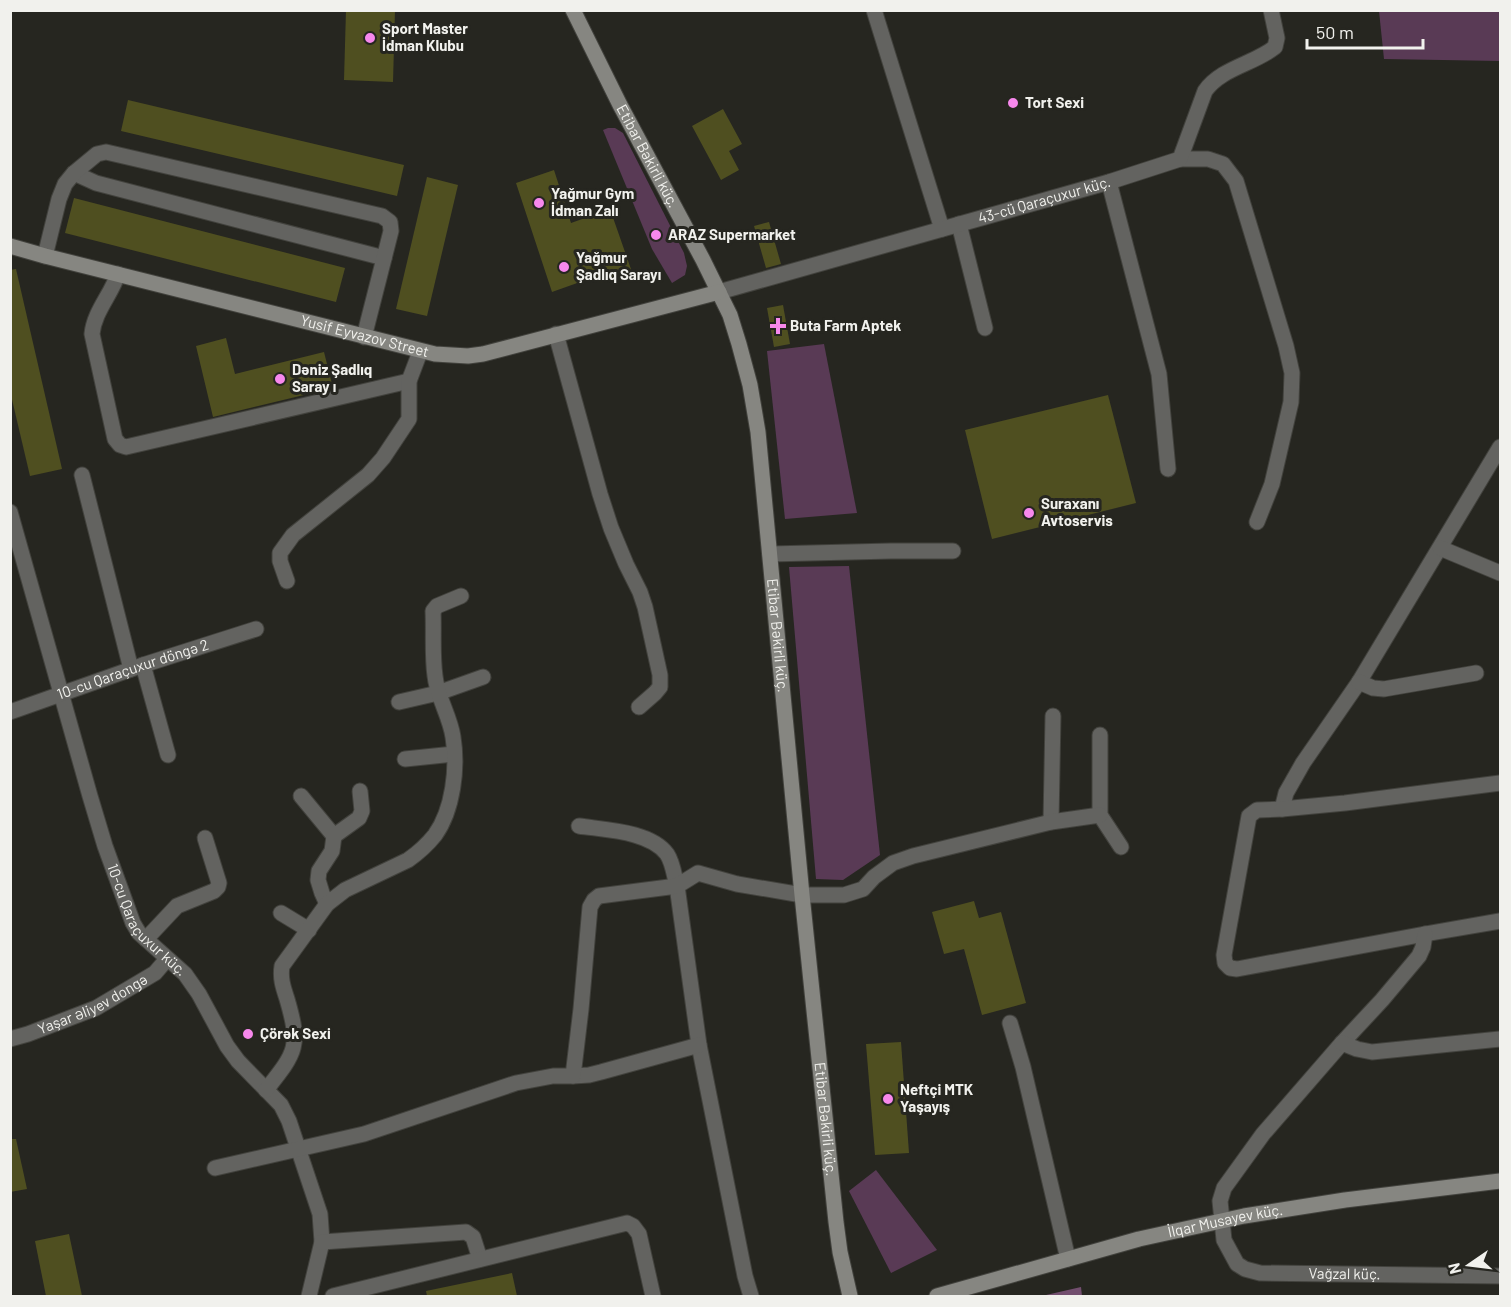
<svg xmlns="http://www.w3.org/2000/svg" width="1511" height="1307" viewBox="0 0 1511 1307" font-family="Barlow,sans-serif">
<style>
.green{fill:#593a55}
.forest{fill:#724e6e}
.building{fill:#4f4f20}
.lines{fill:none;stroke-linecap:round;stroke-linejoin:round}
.street-casing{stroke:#42423d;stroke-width:17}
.secondary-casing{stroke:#42423d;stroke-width:17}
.street{stroke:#636360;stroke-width:15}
.secondary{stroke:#868681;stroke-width:15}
.poi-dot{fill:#f788ec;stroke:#262620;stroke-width:2}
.labels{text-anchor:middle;stroke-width:6;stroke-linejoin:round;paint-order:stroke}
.poi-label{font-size:15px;font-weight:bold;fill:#f1f1ed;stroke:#262620;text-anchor:start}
.street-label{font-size:15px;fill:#f1f1ed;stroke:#262620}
</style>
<rect width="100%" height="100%" fill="#262620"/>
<g class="green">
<path d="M1379 11H1500V61L1384 59Z"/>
<path d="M608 128H615L623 133 684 253 687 266 685 275 672 283 652 249 603 130Z"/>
<path d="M824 344 857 513 785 519 767 351Z"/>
<path d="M849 566 880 855 843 880 816 879 789 567Z"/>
<path d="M876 1170 937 1250 891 1273 849 1191Z"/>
</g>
<path class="forest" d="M1081 1287 1082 1296H1046V1295Z"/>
<g class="building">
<path d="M346 10H395L393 82 344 80Z"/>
<path d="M128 100 404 165 397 196 121 131Z"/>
<path d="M723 109 742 144 729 151 739 170 721 180 692 126Z"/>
<path d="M554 170 571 223 610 209 632 272 600 283 597 276 552 292 516 183Z"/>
<path d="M427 177 458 185 427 316 396 309Z"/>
<path d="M74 198 345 268 336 302 65 233Z"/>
<path d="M769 222 781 264 766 268 754 226Z"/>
<path d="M16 269 62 469 30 476 10 391V270Z"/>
<path d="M783 305 790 344 774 347 767 308Z"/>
<path d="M226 338 235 374 324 352 333 388 213 417 196 346Z"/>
<path d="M1108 395 1136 503 992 539 965 430Z"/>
<path d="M974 901 979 918 1001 912 1026 1003 982 1015 964 949 944 954 932 912Z"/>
<path d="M901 1042 909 1153 875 1155 866 1044Z"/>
<path d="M10 1139H16L27 1189 10 1192Z"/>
<path d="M69 1234 82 1296H46L35 1241Z"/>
<path d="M512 1273 517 1296H427L426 1291Z"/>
</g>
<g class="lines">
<defs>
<g id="street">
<path d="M874 10 942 229"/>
<path d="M1180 159H1208L1223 164 1236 181 1286 346 1292 373 1291 402 1272 484 1257 522"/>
<path d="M74 173 96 183 384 258"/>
<path d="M1109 182 1159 374 1168 469"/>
<path d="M959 224 985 328"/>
<path d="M45 256 59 199 65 184 74 173 97 154 106 152 382 216 390 222 391 231 364 337"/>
<path d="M118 274C111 295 94 312 92 334L115 439 120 445 126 447 409 381"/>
<path id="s1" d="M719 292 1109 182 1180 159 1205 91C1221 68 1254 64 1275 47L1277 38 1271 10"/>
<path d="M556 334 600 494 611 528 626 564 640 592 645 607 660 675V687L655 693 639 707"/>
<path d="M1500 447 1359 682 1303 763 1286 793 1282 809 1257 810 1249 816 1224 955 1225 963 1230 968 1237 969 1425 934 1500 921"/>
<path d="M82 475 131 669"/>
<path id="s2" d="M10 512 90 796 105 846 133 923 139 933 185 974 199 994 227 1046 238 1061 281 1105 289 1121 320 1214 322 1242 309 1296"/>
<path d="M1440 548 1500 573"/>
<path d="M770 554 891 551H953"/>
<path d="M287 581 280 561V553L293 535 368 475 383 458 409 419V381L420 352"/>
<path d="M143 665 168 755"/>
<path d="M1359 682 1373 688 1384 689 1476 673"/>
<path d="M399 702 438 693 483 677"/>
<path id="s3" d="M10 712 143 665 256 629"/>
<path d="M1100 735V815L1121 847"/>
<path d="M405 759 454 754"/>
<path d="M301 796 334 836"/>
<path d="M1282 809 1345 803 1500 783"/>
<path d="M1051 822 1053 716"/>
<path d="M579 826C605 830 650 831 667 854 673 863 674 875 677 886L699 1045 745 1276 751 1296"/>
<path d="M327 904 322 893 318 880 319 871 332 851 334 836 359 818 362 811 360 791"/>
<path d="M281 913 309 930"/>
<path id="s4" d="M1425 934 1423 947 1419 956 1382 1000 1342 1043 1263 1134 1224 1188 1220 1201 1224 1240 1237 1264 1245 1269 1260 1273 1500 1276"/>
<path d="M146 939 177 906 214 891 218 887 219 883 205 838"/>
<path d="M1010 1023 1023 1067 1068 1259"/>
<path id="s5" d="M10 1039 28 1034 96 1008 155 973 167 959"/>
<path d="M1342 1043 1357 1049 1372 1052 1500 1039"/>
<path d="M573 1076 589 1075 601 1072 699 1045"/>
<path d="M266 1090C296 1052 301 1047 287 999 283 987 280 978 282 966L327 904 345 890 408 860C418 853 427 845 435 835 453 810 458 768 453 737 450 716 437 697 435 676 432 655 434 632 433 611L437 606 461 596"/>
<path d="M215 1168 364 1134 516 1083 553 1076H573L581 1009 590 907 594 900 599 896 677 886 698 873 737 884 802 895H844L863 889 874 877 893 863 913 856 1051 822 1100 815"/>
<path d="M322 1242 466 1232 473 1237 480 1259"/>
<path d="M333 1296 627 1223 633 1226 639 1234 653 1296"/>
</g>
<g id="secondary">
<path id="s6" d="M573 10 620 105 703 260 730 315 739 344 750 385 758 432 802 895 836 1222 840 1252 850 1296"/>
<path id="s7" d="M10 246 45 256 435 354 468 356 483 354 719 292"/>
<path id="s8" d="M937 1296 1139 1239 1244 1216 1345 1200 1500 1181"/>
</g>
</defs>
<use href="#street" class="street-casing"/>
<use href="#secondary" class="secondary-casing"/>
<use href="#street" class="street"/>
<use href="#secondary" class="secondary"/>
</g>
<g class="poi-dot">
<circle cx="370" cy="38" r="6"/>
<circle cx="1013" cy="103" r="6"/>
<circle cx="539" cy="203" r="6"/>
<circle cx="656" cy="235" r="6"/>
<circle cx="564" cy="267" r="6"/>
<path d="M775 317h6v6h6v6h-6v6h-6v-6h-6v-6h6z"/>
<circle cx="280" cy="379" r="6"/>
<circle cx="1029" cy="513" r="6"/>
<circle cx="248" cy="1034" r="6"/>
<circle cx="888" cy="1099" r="6"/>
</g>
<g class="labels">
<g class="poi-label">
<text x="382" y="34">Sport Master<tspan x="382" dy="17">İdman Klubu</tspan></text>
<text x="1025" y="108">Tort Sexi</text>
<text x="551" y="199">Yağmur Gym<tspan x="551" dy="17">İdman Zalı</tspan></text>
<text x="668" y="240">ARAZ Supermarket</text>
<text x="576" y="263">Yağmur<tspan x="576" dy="17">Şadlıq Sarayı</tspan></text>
<text x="790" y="331">Buta Farm Aptek</text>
<text x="292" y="375">Dəniz Şadlıq<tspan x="292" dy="17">Saray ı</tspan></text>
<text x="1041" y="509">Suraxanı<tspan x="1041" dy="17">Avtoservis</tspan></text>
<text x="260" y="1039">Çörək Sexi</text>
<text x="900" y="1095">Neftçi MTK<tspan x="900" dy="17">Yaşayış</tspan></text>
</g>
<g class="street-label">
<text dy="5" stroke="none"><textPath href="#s6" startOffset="164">Etibar Bəkirli küç.</textPath></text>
<text dy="5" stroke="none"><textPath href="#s1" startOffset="338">43-cü Qaraçuxur küç.</textPath></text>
<text dy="5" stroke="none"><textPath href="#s7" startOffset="366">Yusif Eyvazov Street</textPath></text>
<text dy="5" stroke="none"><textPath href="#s6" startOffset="668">Etibar Bəkirli küç.</textPath></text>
<text dy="5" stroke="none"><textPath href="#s3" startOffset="130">10-cu Qaraçuxur döngə 2</textPath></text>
<text dy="5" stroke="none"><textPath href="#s2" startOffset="434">10-cu Qaraçuxur küç.</textPath></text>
<text dy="5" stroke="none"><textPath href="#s5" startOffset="90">Yaşar Əliyev dongə</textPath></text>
<text dy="5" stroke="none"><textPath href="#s6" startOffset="1154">Etibar Bəkirli küç.</textPath></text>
<text dy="5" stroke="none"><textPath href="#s8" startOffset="298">İlqar Musayev küç.</textPath></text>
<text dy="5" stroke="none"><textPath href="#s4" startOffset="516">Vağzal küç.</textPath></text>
</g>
</g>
<rect width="1511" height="1307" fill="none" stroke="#f1f1ed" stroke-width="24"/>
<g transform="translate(1469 1265) rotate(256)" stroke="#262620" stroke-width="4.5" paint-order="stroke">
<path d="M0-4.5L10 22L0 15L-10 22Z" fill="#f1f1ed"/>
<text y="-9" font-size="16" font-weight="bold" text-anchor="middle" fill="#f1f1ed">N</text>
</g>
<path d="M1307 39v9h116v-9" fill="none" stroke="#f1f1ed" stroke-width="3"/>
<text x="1316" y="39" font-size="18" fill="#f1f1ed" stroke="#262620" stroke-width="4.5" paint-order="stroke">50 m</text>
</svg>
